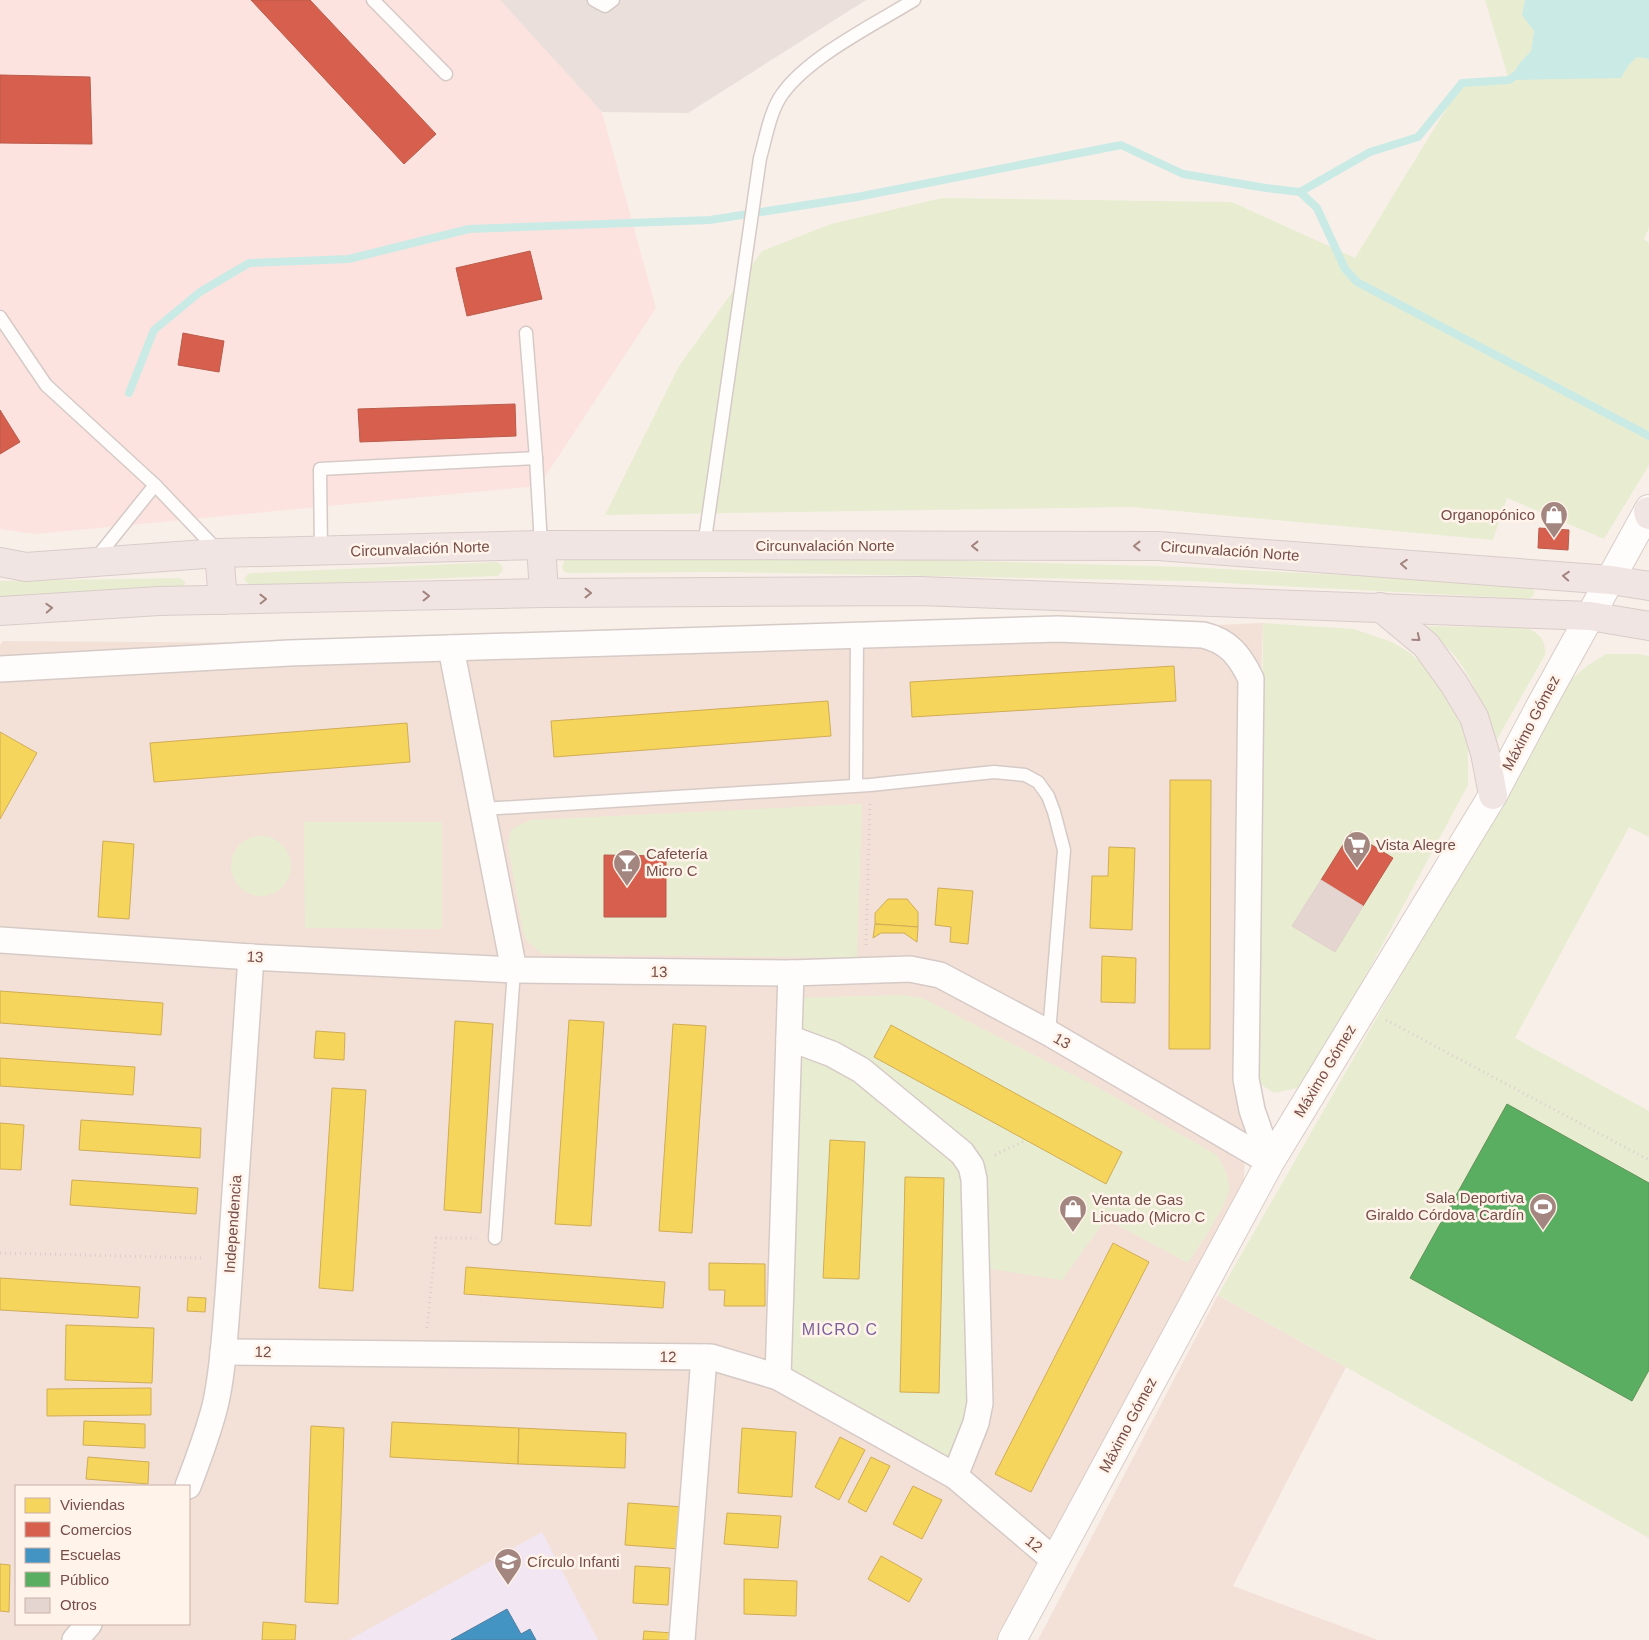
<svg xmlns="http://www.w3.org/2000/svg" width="1649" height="1640" viewBox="0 0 1649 1640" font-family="Helvetica,sans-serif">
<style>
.residential{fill:#f3e1d7;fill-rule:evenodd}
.commercial{fill:#fce3df}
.industrial{fill:#eadfda}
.education{fill:#f1e6f2}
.green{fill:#e8edd2}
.water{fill:#caeae6}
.homes{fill:#f6d55c;stroke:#d0ac56}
.shops{fill:#d6604d;stroke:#ba5b4b}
.schools{fill:#4393c3;stroke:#537e9e}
.public{fill:#5aae61;stroke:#639159}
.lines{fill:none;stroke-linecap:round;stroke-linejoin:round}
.stream{stroke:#caeae6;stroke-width:8}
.building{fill:#e5d5d0;stroke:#e1d0cb}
.lane-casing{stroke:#d6cac6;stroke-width:15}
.street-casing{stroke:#d6cac6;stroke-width:28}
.secondary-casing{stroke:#d8ccc7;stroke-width:30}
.highway-casing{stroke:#d9ccc8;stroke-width:30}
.path{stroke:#dacfcb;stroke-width:3;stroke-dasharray:1 4;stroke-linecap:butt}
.lane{stroke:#fefdfc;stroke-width:12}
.street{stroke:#fefdfc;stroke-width:25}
.secondary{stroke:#fefdfc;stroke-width:28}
.highway{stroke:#f1e5e3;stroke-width:28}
.oneway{stroke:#a2837e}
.labels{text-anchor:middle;stroke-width:5;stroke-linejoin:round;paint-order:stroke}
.poi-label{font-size:15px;fill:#774e47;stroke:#fff3ea;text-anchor:start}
.street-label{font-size:15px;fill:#774e47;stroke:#fff3ea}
.neighbourhood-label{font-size:16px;letter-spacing:1px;fill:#7c629b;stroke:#fff3ea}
</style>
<rect width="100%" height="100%" fill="#f8efe9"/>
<g class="residential">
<path d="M1263 623 1244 1180 999 1640H0V645L3 641 721 646ZM16 1486H189V1624H16Z"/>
<path d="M1218 1295 1346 1367 1233 1586 1378 1640H1038Z"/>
</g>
<path class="commercial" d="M0 0H500L602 112 656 308 539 486 35 534 0 529Z"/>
<path class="industrial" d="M500 0H866L688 113 602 112Z"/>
<path class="education" d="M542 1532 598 1640H349Z"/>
<g class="green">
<path d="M1485 0H1525L1523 15 1534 31 1531 51 1519 64 1621 78 1628 66 1637 57 1649 59V228L1644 239 1649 243V465L1604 539 1507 498 1493 540 1132 507 605 515 679 366 762 251 831 224 942 198 1232 202 1355 258 1462 83 1509 80Z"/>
<path d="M568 558H859L1189 567 1530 585 1535 592 1533 596 1529 599 1186 581 722 572 568 573 564 572 562 567 564 561Z"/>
<path d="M497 562 501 564 503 570 498 576 253 586H250L244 579 248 574 252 573Z"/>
<path d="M180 578 185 582 184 588 0 599V581Z"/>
<path d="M1263 623 1354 629 1392 642 1410 653 1430 671 1458 716 1468 749V785L1342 1020 1302 1087 1274 1093 1260 1084Z"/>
<path d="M1420 626 1527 628C1540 633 1546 641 1545 655L1495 743C1483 706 1470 666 1439 640 1433 635 1426 631 1420 626Z"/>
<path d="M1606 654H1638L1649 656V837L1629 827 1515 1038 1649 1111V1538L1218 1295 1570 680 1587 666Z"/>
<path d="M862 804 857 958 542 954 527 941 523 931 508 845 511 830 519 825 532 820Z"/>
<path d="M304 822H442V929L305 928Z"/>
<circle cx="261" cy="866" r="30"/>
<path d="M903 995 922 998 1099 1088 1217 1155C1222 1165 1229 1175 1229 1187 1229 1204 1198 1247 1188 1263L1106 1219 1062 1280 977 1267 980 1403 955 1476 778 1377 791 998Z"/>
</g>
<path class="water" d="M1525 0H1649V59L1637 57 1628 66 1621 78 1509 80 1519 64 1531 51 1534 31 1522 15Z"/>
<g class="homes">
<path d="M1174 666 1176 701 912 717 910 682Z"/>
<path d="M828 701 831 736 554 757 551 721Z"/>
<path d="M407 723 410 762 154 782 150 743Z"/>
<path d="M0 732 37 753 0 819Z"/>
<path d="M1170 780H1211L1210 1049H1169Z"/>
<path d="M103 841 134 844 129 919 98 917Z"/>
<path d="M1109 847 1135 848 1132 930 1090 928 1092 876H1108Z"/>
<path d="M938 888 973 891 968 944 950 942 951 927 935 925Z"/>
<path d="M888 899H907L918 912V927L875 924V913Z"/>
<path d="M875 924 918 927 917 942 904 933H881L873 938Z"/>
<path d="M1102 956 1136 958 1135 1003 1101 1002Z"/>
<path d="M0 991 163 1003 161 1035 0 1023Z"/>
<path d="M569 1020 604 1022 591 1226 555 1224Z"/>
<path d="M455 1021 493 1024 481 1213 444 1210Z"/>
<path d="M673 1024 706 1026 692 1233 659 1231Z"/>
<path d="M891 1025 1122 1152 1106 1184 874 1057Z"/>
<path d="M316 1031 345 1033 344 1060 314 1058Z"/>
<path d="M0 1058 135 1067 133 1095 0 1086Z"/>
<path d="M332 1088 366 1090 353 1291 319 1288Z"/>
<path d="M81 1120 201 1128 200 1158 79 1150Z"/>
<path d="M0 1123 24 1125 21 1170 0 1169Z"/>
<path d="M830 1140 865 1142 859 1279 823 1278Z"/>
<path d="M905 1177 944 1178 939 1393 900 1392Z"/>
<path d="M72 1180 198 1188 196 1214 70 1205Z"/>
<path d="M1113 1243 1149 1262 1031 1492 995 1474Z"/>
<path d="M709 1263 765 1264V1306H724L725 1290H709Z"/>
<path d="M466 1267 665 1282 663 1308 464 1294Z"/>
<path d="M0 1278 140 1287 138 1318 0 1310Z"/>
<path d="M188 1297 206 1298 205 1312 187 1311Z"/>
<path d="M66 1325 154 1328 152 1383 65 1380Z"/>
<path d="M151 1388V1415L47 1416V1389Z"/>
<path d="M84 1421 145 1424V1448L83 1445Z"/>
<path d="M392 1422 519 1428 518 1464 390 1457Z"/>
<path d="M311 1426 344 1428 338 1604 305 1602Z"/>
<path d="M519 1428 626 1433 625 1468 518 1464Z"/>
<path d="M742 1428 796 1432 792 1497 738 1493Z"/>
<path d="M840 1437 865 1450 839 1500 815 1487Z"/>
<path d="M88 1457 149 1462 148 1484 86 1479Z"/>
<path d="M871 1457 890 1466 866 1512 848 1502Z"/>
<path d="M913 1486 942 1500 922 1539 893 1524Z"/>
<path d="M628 1503 683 1507 680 1549 625 1545Z"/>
<path d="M727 1513 781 1516 778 1548 724 1544Z"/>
<path d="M881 1556 922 1579 909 1602 868 1579Z"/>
<path d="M0 1564 10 1565 9 1612 0 1611Z"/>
<path d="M635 1566 670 1568 668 1605 633 1603Z"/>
<path d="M744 1579 797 1581 796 1616 744 1614Z"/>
<path d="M263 1622 296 1625 295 1640H262Z"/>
<path d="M644 1631 673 1633V1640H643Z"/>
</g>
<g class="shops">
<path d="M251 0H310L436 134 404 164Z"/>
<path d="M0 75 90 77 92 144 0 143Z"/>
<path d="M530 251 542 299 467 316 456 268Z"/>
<path d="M183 333 224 341 219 372 178 365Z"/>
<path d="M515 404 516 436 360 442 358 409Z"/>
<path d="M0 410 20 442 0 454Z"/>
<path d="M1539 528 1569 530 1568 550 1538 548Z"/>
<path d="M1351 832 1393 858 1363 906 1321 880Z"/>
<path d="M604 855 666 856V917H604Z"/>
</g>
<path class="schools" d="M507 1609 521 1634 530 1629 536 1640H451Z"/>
<path class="public" d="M1507 1104 1649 1183V1370L1632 1401 1410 1278Z"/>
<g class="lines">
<g class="stream">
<path d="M1300 192 1317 208 1345 269 1357 282 1649 436"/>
<path d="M129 393 154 330 200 292 249 263 349 259 469 229 710 220 857 197 1121 145 1183 174 1266 188 1300 192 1370 152 1418 137 1462 83 1509 80 1516 75"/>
</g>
</g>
<path class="building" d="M1321 880 1363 906 1335 952 1292 926Z"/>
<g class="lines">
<defs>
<g id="lane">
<path d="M373 0 446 74"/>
<path d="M594 0 605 6 613 0"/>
<path d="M0 317 46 385 155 485 218 551"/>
<path d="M526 333 536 458 541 545"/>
<path d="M704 546 760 158C766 138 770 110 783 93 810 56 875 24 914 0"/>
<path d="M321 552 320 469 536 458"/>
<path d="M94 561 155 485"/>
<path d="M856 785 857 635"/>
<path d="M482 809 870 785 994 772 1025 775 1038 782 1048 796 1054 812 1064 850 1049 1033"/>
<path d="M495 1238 514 970"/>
</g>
<g id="street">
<path d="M451 648 514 970"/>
<path d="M0 669 289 653 1058 629 1203 635C1229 641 1240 656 1251 679L1246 1079 1252 1110 1270 1162"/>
<path d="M0 940 251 957 514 970 791 973 910 969 940 975 1049 1033 1270 1162"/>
<path d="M789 1038 832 1054 861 1070 962 1153 971 1166 974 1179 980 1403 976 1423 955 1476"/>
<path d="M223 1352 711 1357 778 1377 955 1476 1054 1560"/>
<path d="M778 1377 791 973"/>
<path d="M188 1486C198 1460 208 1434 215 1406 223 1373 225 1330 228 1296L251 957"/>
<path d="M75 1640 89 1624"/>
<path d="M682 1640 704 1357"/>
</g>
<path id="secondary" d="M1012 1640 1270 1162 1493 795 1542 703 1649 509"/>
<g id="highway">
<path d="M1648 511 1649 515"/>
<path d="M541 545 544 593"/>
<path d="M219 553 223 600"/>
<path d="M0 562 26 567 219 553 541 545 1158 546 1611 580 1649 586"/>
<path d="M1380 607 1426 645 1454 684 1474 717 1485 753 1493 795"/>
<path d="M0 611 159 601 544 593 920 591 1590 616 1649 626"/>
</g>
</defs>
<use href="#lane" class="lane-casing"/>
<use href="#street" class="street-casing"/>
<use href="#secondary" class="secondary-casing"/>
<use href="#highway" class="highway-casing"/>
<g class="path">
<path d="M866 945 870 804"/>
<path d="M1386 1020 1649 1160"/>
<path d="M995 1155 1026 1140"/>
<path d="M0 1253 205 1258"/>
<path d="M427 1328 436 1238H476"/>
</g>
<use href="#lane" class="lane"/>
<use href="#street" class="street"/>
<use href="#secondary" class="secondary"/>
<use href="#highway" class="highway"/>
</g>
<defs><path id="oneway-chevron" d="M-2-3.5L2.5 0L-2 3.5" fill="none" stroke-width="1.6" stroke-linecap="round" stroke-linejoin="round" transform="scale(1.25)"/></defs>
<g class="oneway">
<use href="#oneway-chevron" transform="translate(975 546) rotate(-180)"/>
<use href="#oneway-chevron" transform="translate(1137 546) rotate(-180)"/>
<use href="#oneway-chevron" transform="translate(1404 564) rotate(-176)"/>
<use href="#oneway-chevron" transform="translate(1566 576) rotate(-176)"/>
<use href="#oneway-chevron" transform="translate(588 593)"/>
<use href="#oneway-chevron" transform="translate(426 596) rotate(-1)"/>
<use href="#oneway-chevron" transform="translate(263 599) rotate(-1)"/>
<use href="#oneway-chevron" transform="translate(49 608) rotate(-3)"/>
<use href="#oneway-chevron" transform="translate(1417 638) rotate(39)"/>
</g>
<defs>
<symbol id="shop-pin" viewBox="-11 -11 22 30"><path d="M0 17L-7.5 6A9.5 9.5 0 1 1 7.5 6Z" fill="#a48680" stroke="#fff3ea"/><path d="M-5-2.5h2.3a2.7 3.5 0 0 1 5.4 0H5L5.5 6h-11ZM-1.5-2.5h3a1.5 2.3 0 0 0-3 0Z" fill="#fff"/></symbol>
<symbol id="supermarket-pin" viewBox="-11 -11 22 30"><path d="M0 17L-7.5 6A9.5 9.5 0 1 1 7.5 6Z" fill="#a48680" stroke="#fff3ea"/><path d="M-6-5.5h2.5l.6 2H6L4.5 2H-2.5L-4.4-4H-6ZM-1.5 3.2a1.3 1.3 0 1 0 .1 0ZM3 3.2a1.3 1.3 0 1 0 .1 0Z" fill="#fff"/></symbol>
<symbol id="bar-pin" viewBox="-11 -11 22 30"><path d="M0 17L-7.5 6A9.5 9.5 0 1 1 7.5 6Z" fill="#a48680" stroke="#fff3ea"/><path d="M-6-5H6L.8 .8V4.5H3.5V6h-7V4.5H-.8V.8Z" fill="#fff"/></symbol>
<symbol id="stadium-pin" viewBox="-11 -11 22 30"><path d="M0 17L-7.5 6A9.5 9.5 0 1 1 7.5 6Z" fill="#a48680" stroke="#fff3ea"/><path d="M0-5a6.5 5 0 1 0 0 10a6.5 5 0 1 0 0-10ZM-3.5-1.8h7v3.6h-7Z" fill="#fff"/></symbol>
<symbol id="school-pin" viewBox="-11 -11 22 30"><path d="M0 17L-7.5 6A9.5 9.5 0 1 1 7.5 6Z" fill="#a48680" stroke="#fff3ea"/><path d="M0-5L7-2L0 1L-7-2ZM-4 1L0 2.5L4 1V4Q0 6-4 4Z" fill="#fff"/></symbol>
</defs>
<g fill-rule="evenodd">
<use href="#shop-pin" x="1538" y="499" width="32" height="43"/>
<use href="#supermarket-pin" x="1341" y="829" width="32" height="43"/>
<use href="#bar-pin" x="611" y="847" width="32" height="43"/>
<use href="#stadium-pin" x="1527" y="1191" width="32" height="43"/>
<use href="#shop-pin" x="1057" y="1193" width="32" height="43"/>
<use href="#school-pin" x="492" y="1546" width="32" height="43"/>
</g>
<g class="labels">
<g class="poi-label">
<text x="1535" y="520" text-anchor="end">Organopónico</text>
<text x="1376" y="850">Vista Alegre</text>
<text x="646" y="859">Cafetería<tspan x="646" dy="17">Micro C</tspan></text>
<text x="1524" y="1203" text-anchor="end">Sala Deportiva<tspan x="1524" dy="17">Giraldo Córdova Cardín</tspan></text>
<text x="1092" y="1205">Venta de Gas<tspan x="1092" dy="17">Licuado (Micro C</tspan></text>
<text x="527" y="1567">Círculo Infanti</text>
</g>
<g class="street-label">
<text x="825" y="551">Circunvalación Norte</text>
<text transform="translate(420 549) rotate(-2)" y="5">Circunvalación Norte</text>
<text transform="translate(1230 551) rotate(4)" y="5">Circunvalación Norte</text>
<text transform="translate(1531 723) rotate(-62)" y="5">Máximo Gómez</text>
<text transform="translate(255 957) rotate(3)" y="5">13</text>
<text transform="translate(659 972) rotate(1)" y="5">13</text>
<text transform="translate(1062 1041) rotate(30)" y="5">13</text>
<text transform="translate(1325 1071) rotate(-59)" y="5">Máximo Gómez</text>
<text transform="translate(233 1224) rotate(-86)" y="5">Independencia</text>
<text transform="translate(263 1352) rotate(1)" y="5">12</text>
<text transform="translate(668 1357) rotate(1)" y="5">12</text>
<text transform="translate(1128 1425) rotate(-62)" y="5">Máximo Gómez</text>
<text transform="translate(1034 1544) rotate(39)" y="5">12</text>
</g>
<g class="neighbourhood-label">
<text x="840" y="1335">MICRO C</text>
</g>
</g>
<rect x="15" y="1485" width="175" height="140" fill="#fff3ea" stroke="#c9b1a9"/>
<rect x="25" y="1498" width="25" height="15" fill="#f6d55c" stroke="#c9b1a9"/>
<text x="60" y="1510" font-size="15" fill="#774e47">Viviendas</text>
<rect x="25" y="1522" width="25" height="15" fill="#d6604d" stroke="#c9b1a9"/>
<text x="60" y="1535" font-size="15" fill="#774e47">Comercios</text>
<rect x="25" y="1548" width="25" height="15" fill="#4393c3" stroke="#c9b1a9"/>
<text x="60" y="1560" font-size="15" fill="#774e47">Escuelas</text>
<rect x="25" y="1572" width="25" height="15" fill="#5aae61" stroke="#c9b1a9"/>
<text x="60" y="1585" font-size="15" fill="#774e47">Público</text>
<rect x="25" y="1598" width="25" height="15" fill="#e5d5d0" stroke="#c9b1a9"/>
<text x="60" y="1610" font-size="15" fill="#774e47">Otros</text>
</svg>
